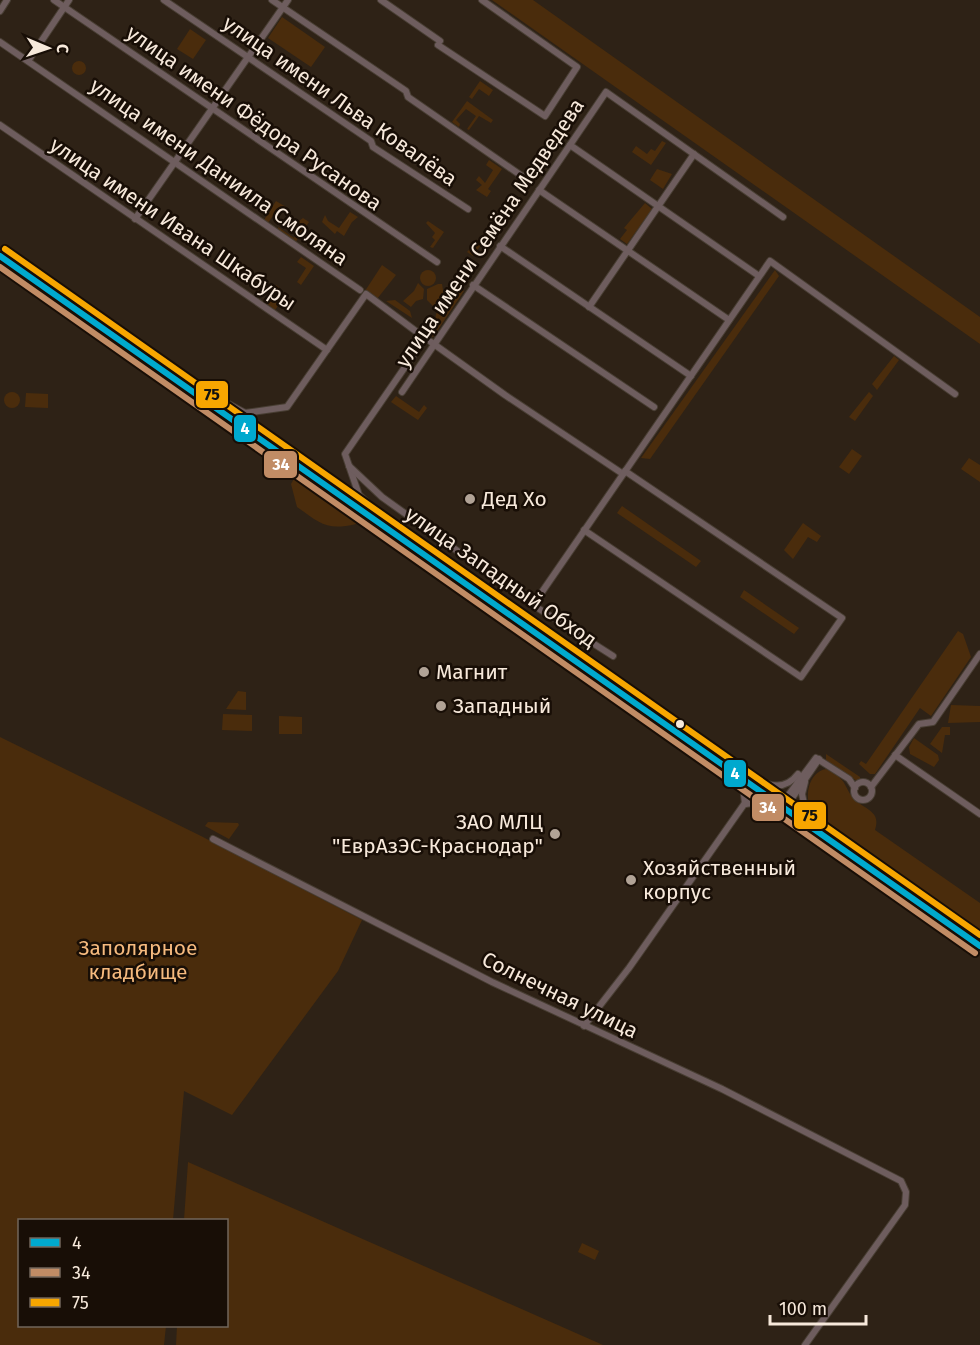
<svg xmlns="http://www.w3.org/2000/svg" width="980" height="1345" viewBox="0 0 980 1345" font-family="'Fira Sans',sans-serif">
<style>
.green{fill:#4a2c0c}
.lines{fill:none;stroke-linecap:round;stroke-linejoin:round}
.street-casing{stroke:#483e33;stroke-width:8}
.highway-casing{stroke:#483e33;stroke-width:13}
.street{stroke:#6e5d5e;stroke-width:6}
.highway{stroke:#6a5856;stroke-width:10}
.bus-1-casing{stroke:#180e06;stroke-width:10}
.bus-2-casing{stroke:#180e06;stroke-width:10}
.bus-3-casing{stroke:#180e06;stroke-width:10}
.bus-1{stroke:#00a9ce;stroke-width:6}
.bus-2{stroke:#c18c65;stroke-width:6}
.bus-3{stroke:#f7a600;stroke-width:6}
.poi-dot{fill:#b1a396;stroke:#180e06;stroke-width:2}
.bus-dot{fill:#f7e9db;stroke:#180e06;stroke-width:2}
.labels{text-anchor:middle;stroke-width:5;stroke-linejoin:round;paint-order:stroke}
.street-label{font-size:21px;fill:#f7e9db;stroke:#180e06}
.poi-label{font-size:21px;fill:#f7e9db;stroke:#180e06;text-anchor:start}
.park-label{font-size:21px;fill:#f6ba7e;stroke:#180e06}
.line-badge{stroke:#180e06;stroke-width:2}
.badge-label{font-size:16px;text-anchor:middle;font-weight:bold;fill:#fff}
.pale-badge-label{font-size:16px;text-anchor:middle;font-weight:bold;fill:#111}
</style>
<rect width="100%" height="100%" fill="#2e2216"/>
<g class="green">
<path d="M492 0H533L980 317V344Z"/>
<path d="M282 17 325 47 311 67 268 38Z"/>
<path d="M190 29 206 40 193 59 177 49Z"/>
<circle cx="79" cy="68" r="7"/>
<path d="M480 81 493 90 489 96 479 89 472 99 469 97Z"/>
<path d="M467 101 493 120 491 123 479 116 469 130 467 129 476 116 466 109 456 120 460 124 459 127 452 122Z"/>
<path d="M662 141 666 143 651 165 632 152 636 146 647 154 651 149 655 151Z"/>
<path d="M489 160 502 169 488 189 491 191 487 197 476 190 482 185 476 180 479 176 485 183 493 170 486 165Z"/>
<path d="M657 169 672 174 663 189 650 180Z"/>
<path d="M276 201 286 207 282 213 277 210 268 223 264 220Z"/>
<path d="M645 203 652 209 627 244 620 239 627 230 624 228Z"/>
<path d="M350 212 358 217 352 222 344 236 337 231 335 234 322 222 325 215 328 221 339 228Z"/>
<path d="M303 218 309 222 295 243 279 233 278 227 294 238 298 226 295 224Z"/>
<path d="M428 221 444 232 433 248 430 247 435 240 432 237 435 233 426 223Z"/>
<path d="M480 238 484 241 473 256 467 252Z"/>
<path d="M301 257 314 266 301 285 297 282 306 268 297 262Z"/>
<path d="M382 265 396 275 377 299 365 291Z"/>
<path d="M775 270 779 276 650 459 641 458Z"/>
<circle cx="428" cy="278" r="8"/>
<path d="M418 283 424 289 423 299 416 301 411 307 403 301 414 291Z"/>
<path d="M438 284H442L444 296 435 308 427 300V289Z"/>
<path d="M455 284 464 291 433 337 425 332 435 320 436 314Z"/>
<path d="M276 285 280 288 272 298 280 303 275 310 265 302Z"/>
<path d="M395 300 410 311 412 318 386 301Z"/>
<path d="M894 356 899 360 877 390 872 384Z"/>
<circle cx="12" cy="400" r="8"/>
<path d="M869 392 873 396 855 421 849 417Z"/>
<path d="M26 393 48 394V408L25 407Z"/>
<path d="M396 396 419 412 424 405 427 408 418 420 391 402Z"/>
<path d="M852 449 862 456 849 474 839 467Z"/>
<path d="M969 458 980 465V482L961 469Z"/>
<path d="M296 475 356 517V524C326 531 320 523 297 507L291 484Z"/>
<path d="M622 506 701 561 696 567 617 513Z"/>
<path d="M803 523 821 536 817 542 808 537 793 559 784 550Z"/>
<path d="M744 590 799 628 794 634 740 597Z"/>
<path d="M958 631 963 634 971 657 931 716 920 708 875 774H870L859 764 861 761 866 764Z"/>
<path d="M238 691 246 692V710L226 709Z"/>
<path d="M951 705 980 706V722L948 723Z"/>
<path d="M223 714 252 715V731L222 730Z"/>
<path d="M279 716 302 717V734H279Z"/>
<path d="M942 727H950V735H945L942 753 930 744Z"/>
<path d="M0 737 201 836 362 920 338 971 232 1115 184 1091 173 1220H20V1326H166L164 1345H0Z"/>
<path d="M914 738 938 755 939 760 934 767 910 754 909 747Z"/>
<path d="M826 754 860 777V780L857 781 826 760Z"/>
<path d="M826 769C849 779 844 790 856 801 867 810 881 812 875 830L980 903V931L813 812C803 799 808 772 826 769Z"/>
<path d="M208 822 238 823 239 825 229 839 205 826Z"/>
<path d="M188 1162 603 1345H176L177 1326H226V1220H184Z"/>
<path d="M582 1243 599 1251 595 1260 578 1252Z"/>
</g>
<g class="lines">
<defs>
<g id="street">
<path d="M54 0 437 262"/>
<path d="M164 0 371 141 373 147 468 209"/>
<path d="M272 0 406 91 408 97 529 181"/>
<path d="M381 0 440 41"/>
<path d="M0 11 7 0"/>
<path d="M0 42 360 290"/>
<path d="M438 45 545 116 577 67 482 0"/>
<path d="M28 61 69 0"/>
<path d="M0 125 327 350"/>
<path d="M570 145 759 276"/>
<path d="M539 190 729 320"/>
<path d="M135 219 288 0"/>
<path d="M500 246 691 376"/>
<path d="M473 285 654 407"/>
<path d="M589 307 694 154"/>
<path d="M431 342 505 395 623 474"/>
<path d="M199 388 245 413 287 407 366 294 425 338 345 454 359 495 383 518"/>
<path d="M402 392 606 92 783 217"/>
<path d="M349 466 382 497 533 605 613 656"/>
<path d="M584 530 801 677 842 618 625 471"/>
<path d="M533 605 770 261 955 394"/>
<path d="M895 755 980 814"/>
<path d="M739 779 743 786 745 804"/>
<path d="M753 779C770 786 785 791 798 774"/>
<path d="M805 782 802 794 806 813"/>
<circle cx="863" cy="791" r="9"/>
<path d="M871 787 919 724 933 722 980 654"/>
<path d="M784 801 816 758 849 779 855 788"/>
<path d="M745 804 770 801"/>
<path d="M788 804 819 759"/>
<path d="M213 839 492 982 722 1089 901 1181 906 1192 905 1205 805 1345"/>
<path d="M584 1026 629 968 759 783"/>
</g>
<g id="highway">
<path d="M0 256 980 946"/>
<path d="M769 790 855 850"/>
</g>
</defs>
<use href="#street" class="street-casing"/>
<use href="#highway" class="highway-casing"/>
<use href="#street" class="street"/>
<use href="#highway" class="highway"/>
<defs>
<path id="bus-1" d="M0 256 980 946"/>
<path id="bus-2" d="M0 267 975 953"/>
<path id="bus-3" d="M5 249 980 935"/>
</defs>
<use href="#bus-1" class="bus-1-casing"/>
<use href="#bus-2" class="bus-2-casing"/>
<use href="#bus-3" class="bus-3-casing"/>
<use href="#bus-1" class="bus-1"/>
<use href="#bus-2" class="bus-2"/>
<use href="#bus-3" class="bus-3"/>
</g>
<g class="poi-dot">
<circle cx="470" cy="499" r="6"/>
<circle cx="424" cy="672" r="6"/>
<circle cx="441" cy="706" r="6"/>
<circle cx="555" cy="834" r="6"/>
<circle cx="631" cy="880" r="6"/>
</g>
<circle class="bus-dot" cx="680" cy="724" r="5"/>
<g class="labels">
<g class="street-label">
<text transform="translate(340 101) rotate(35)" y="7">улица имени Льва Ковалёва</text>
<text transform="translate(254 118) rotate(35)" y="7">улица имени Фёдора Русанова</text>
<text transform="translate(219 172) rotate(35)" y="7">улица имени Даниила Смоляна</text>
<text transform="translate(173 224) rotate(34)" y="7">улица имени Ивана Шкабуры</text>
<text transform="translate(490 233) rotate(-56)" y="7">улица имени Семёна Медведева</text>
<text transform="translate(501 577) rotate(35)" y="7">улица Западный Обход</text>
<text transform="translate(560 995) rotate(26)" y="7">Солнечная улица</text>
</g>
<g class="poi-label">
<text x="482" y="506">Дед Хо</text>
<text x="436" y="679">Магнит</text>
<text x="453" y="713">Западный</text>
<text x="543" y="829" text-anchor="end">ЗАО МЛЦ<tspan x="543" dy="24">"ЕврАзЭС-Краснодар"</tspan></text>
<text x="643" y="875">Хозяйственный<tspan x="643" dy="24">корпус</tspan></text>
</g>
<g class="park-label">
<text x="138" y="955">Заполярное<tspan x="138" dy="24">кладбище</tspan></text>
</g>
</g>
<g class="line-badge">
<rect x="195" y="380" width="34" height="29" rx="6" fill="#f7a600"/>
<rect x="233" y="414" width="24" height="29" rx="6" fill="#00a9ce"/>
<rect x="263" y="450" width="35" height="29" rx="6" fill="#c18c65"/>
<rect x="723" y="759" width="24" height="29" rx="6" fill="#00a9ce"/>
<rect x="751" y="793" width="34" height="29" rx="6" fill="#c18c65"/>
<rect x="793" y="801" width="34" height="29" rx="6" fill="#f7a600"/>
</g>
<g class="badge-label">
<text x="245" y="434">4</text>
<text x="281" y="470">34</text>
<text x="735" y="779">4</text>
<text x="768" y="813">34</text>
</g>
<g class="pale-badge-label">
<text x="212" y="400">75</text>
<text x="810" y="821">75</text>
</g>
<rect x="18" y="1219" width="210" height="108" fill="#180e06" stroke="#71665b" stroke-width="1.5"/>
<rect x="30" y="1238" width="30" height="9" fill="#00a9ce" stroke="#71665b" stroke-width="1.5"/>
<text x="72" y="1249" font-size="18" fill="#f7e9db">4</text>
<rect x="30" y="1268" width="30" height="9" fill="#c18c65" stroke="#71665b" stroke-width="1.5"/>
<text x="72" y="1279" font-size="18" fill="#f7e9db">34</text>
<rect x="30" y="1298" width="30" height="9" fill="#f7a600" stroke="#71665b" stroke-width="1.5"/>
<text x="72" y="1309" font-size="18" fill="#f7e9db">75</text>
<g transform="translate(48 48) rotate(92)" stroke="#180e06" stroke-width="4.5" paint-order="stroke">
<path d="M0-4.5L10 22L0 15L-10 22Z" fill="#f7e9db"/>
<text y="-9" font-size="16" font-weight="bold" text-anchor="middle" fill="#f7e9db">С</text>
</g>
<path d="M770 1315v9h96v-9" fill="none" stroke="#f7e9db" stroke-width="3"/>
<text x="779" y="1315" font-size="18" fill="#f7e9db" stroke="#180e06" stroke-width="4.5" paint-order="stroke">100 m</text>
</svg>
